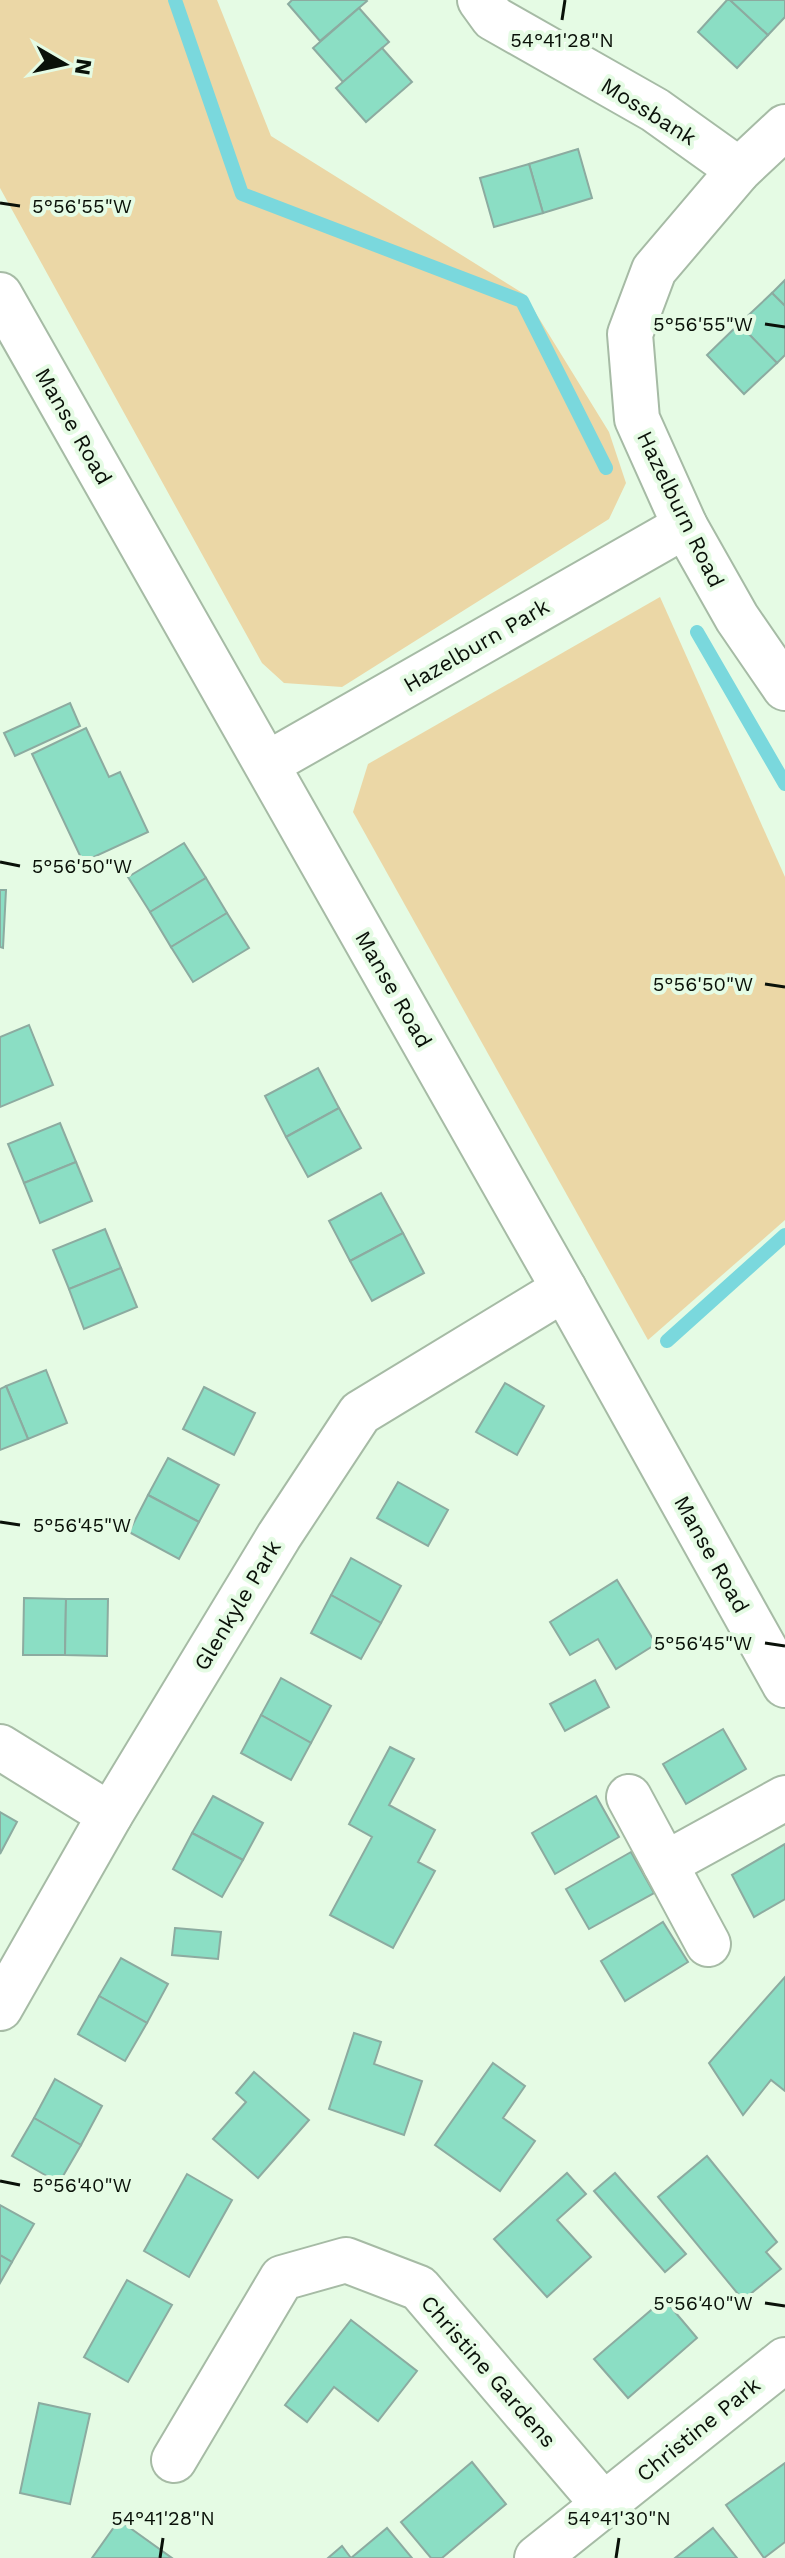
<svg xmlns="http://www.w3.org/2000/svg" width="785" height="2558" viewBox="0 0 785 2558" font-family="'Work Sans',sans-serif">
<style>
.green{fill:#ebd7a6}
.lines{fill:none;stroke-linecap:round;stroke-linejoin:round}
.stream{stroke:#7ad8dd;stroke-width:14}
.building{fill:#8bdec4;stroke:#8caba0;stroke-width:2}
.minor-casing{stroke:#a6bba5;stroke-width:48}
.secondary-casing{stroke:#a6bba5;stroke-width:48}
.minor{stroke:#fff;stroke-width:44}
.secondary{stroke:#fff;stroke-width:44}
.ticks{fill:none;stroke:#0a1109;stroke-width:3}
.labels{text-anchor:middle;stroke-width:8;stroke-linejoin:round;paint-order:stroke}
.street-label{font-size:22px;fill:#0a1109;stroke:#e5fbe4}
.ticks-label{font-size:20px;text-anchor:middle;fill:#0a1109;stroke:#e5fbe4;stroke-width:8;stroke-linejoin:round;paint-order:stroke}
</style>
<rect width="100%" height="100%" fill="#e5fbe4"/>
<g class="green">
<path d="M0 0H217L271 136 524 294 609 432 626 483 609 519 342 687 284 683 262 663 0 188Z"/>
<path d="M660 597 785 877V1220L648 1340 353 812 368 764Z"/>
</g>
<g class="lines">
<g class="stream">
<path d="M175 0 242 194 522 301 606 468"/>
<path d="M697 632 785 784"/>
<path d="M667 1341 785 1235"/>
</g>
</g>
<g class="building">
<path d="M292 0H366L367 1 320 41 288 4Z"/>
<path d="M727 0H730L768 35 737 68 698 32Z"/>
<path d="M730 0H785V17L768 35Z"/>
<path d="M359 8 389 42 343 82 313 48Z"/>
<path d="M382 48 412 82 366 122 336 88Z"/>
<path d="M578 149 592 198 543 213 529 164Z"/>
<path d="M529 164 543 213 494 227 480 178Z"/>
<path d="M785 280V306L772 293Z"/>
<path d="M772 293 785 306V355L777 363 739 324Z"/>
<path d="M739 324 777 363 744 394 707 355Z"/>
<path d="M70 703 80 726 15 756 4 733Z"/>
<path d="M86 728 109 777 120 772 148 832 83 862 32 754Z"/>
<path d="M184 843 206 878 150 912 128 877Z"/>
<path d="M206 878 227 913 171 947 150 912Z"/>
<path d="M0 890H6L3 948 0 947Z"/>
<path d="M227 913 249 948 193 982 171 947Z"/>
<path d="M29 1025 53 1085 0 1107V1037Z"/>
<path d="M318 1068 339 1108 286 1137 265 1096Z"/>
<path d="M339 1108 361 1148 308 1177 286 1137Z"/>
<path d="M60 1123 76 1162 24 1183 8 1144Z"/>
<path d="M76 1162 92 1201 40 1223 24 1183Z"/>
<path d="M381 1193 403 1233 350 1261 329 1221Z"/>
<path d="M105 1229 121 1268 69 1289 53 1250Z"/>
<path d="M403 1233 424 1273 372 1301 350 1261Z"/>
<path d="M121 1268 137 1307 84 1329 69 1289Z"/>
<path d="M46 1370 67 1423 28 1439 6 1386Z"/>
<path d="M505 1383 544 1406 517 1455 476 1432Z"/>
<path d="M6 1386 28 1439 0 1450V1389Z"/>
<path d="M204 1387 255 1413 234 1455 183 1429Z"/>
<path d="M168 1458 219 1485 199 1522 148 1495Z"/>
<path d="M398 1482 448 1510 428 1546 377 1518Z"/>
<path d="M148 1495 199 1522 179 1559 129 1532Z"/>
<path d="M351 1558 401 1586 381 1623 331 1595Z"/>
<path d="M617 1580 656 1644 616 1669 598 1639 570 1655 550 1622Z"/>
<path d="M331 1595 381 1623 361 1659 311 1633Z"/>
<path d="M24 1598 66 1599 65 1655H23Z"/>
<path d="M66 1599H108L107 1656 65 1655Z"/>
<path d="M281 1678 331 1706 311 1743 261 1715Z"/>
<path d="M595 1680 609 1707 565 1731 550 1704Z"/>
<path d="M261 1715 311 1743 291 1780 241 1753Z"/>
<path d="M723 1729 746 1769 686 1804 663 1764Z"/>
<path d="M390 1747 414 1759 389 1805 435 1830 418 1862 435 1871 393 1948 330 1915 372 1837 349 1824Z"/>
<path d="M213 1796 263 1823 243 1860 192 1833Z"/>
<path d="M596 1796 619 1837 555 1874 532 1833Z"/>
<path d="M0 1812 17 1822 0 1854Z"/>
<path d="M192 1833 243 1860 222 1897 173 1869Z"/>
<path d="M785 1844V1899L754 1917 732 1875Z"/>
<path d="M631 1852 654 1893 589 1929 566 1889Z"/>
<path d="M663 1922 688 1962 625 2001 601 1961Z"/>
<path d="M175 1928 221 1932 218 1959 172 1955Z"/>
<path d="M121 1958 168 1984 147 2023 99 1996Z"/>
<path d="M785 1977V2091L771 2080 743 2115 709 2063Z"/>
<path d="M99 1996 147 2023 125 2061 78 2034Z"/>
<path d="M354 2033 381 2042 374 2064 422 2081 404 2135 329 2109Z"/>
<path d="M493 2063 525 2086 503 2118 535 2141 500 2191 435 2145Z"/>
<path d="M254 2072 309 2120 258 2178 213 2139 246 2102 236 2093Z"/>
<path d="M55 2079 102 2106 81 2145 34 2118Z"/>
<path d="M34 2118 81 2145 59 2183 12 2156Z"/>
<path d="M707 2156 777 2242 766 2252 781 2269 743 2300 658 2197Z"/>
<path d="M567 2173 586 2194 557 2220 591 2257 547 2297 494 2239Z"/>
<path d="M615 2173 686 2254 665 2272 594 2191Z"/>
<path d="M187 2174 232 2200 189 2277 144 2251Z"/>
<path d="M0 2205 34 2224 12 2262 0 2255Z"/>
<path d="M0 2255 12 2262 0 2283Z"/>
<path d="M127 2280 172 2305 128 2382 84 2357Z"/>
<path d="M664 2299 697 2338 628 2398 594 2359Z"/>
<path d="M351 2320 417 2371 378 2421 334 2387 307 2422 285 2405Z"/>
<path d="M39 2403 90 2414 70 2504 20 2493Z"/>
<path d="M472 2462 506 2504 442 2558H431L401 2522Z"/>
<path d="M785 2463V2542L764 2558 726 2505Z"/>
<path d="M119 2520 172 2558H92Z"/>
<path d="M387 2528 412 2558H328L342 2546 351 2558Z"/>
<path d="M713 2528 737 2558H675Z"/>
</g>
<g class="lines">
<defs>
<g id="minor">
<path d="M480 0 493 18 655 110 739 170"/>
<path d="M785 127 739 170 654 270 630 334 637 419 685 526 737 618 785 688"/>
<path d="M267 764 685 526"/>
<path d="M0 1747 110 1815"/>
<path d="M629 1797 708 1944"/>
<path d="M665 1864 785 1798"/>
<path d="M0 2008 110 1815 279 1536 360 1413 564 1289"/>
<path d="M174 2460 282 2278 346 2260 419 2288 604 2505"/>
<path d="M537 2558 785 2360"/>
</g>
<path id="secondary" d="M0 295 564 1289 785 1685"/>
</defs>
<use href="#minor" class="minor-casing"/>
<use href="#secondary" class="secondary-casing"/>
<use href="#minor" class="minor"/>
<use href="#secondary" class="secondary"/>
</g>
<path class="ticks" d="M562 20 565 0M0 203 20 206M765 324 785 327M0 862 20 866M765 984 785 987M0 1522 20 1525M765 1643 785 1646M0 2181 20 2185M765 2303 785 2306M160 2558 163 2538M616 2558 619 2538"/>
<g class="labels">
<g class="street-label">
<text transform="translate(649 111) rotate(32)" y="8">Mossbank</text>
<text transform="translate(74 426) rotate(60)" y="8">Manse Road</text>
<text transform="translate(681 509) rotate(64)" y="8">Hazelburn Road</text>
<text transform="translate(476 645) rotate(-30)" y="8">Hazelburn Park</text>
<text transform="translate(394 989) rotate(60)" y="8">Manse Road</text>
<text transform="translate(712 1554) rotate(61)" y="8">Manse Road</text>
<text transform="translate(237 1605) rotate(-59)" y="8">Glenkyle Park</text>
<text transform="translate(489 2371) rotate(49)" y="8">Christine Gardens</text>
<text transform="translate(698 2429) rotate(-39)" y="8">Christine Park</text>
</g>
</g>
<g class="ticks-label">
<text x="562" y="47">54°41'28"N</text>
<text x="82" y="213">5°56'55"W</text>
<text x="703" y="331">5°56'55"W</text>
<text x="82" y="873">5°56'50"W</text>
<text x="703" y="991">5°56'50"W</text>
<text x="82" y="1532">5°56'45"W</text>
<text x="703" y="1650">5°56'45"W</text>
<text x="82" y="2192">5°56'40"W</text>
<text x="703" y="2310">5°56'40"W</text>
<text x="163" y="2525">54°41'28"N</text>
<text x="619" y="2525">54°41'30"N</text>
</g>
<g transform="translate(64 64) rotate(99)" stroke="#e5fbe4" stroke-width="6" paint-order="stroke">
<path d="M0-6L14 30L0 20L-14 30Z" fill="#0a1109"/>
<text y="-12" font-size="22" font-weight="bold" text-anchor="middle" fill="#0a1109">N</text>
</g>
</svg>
